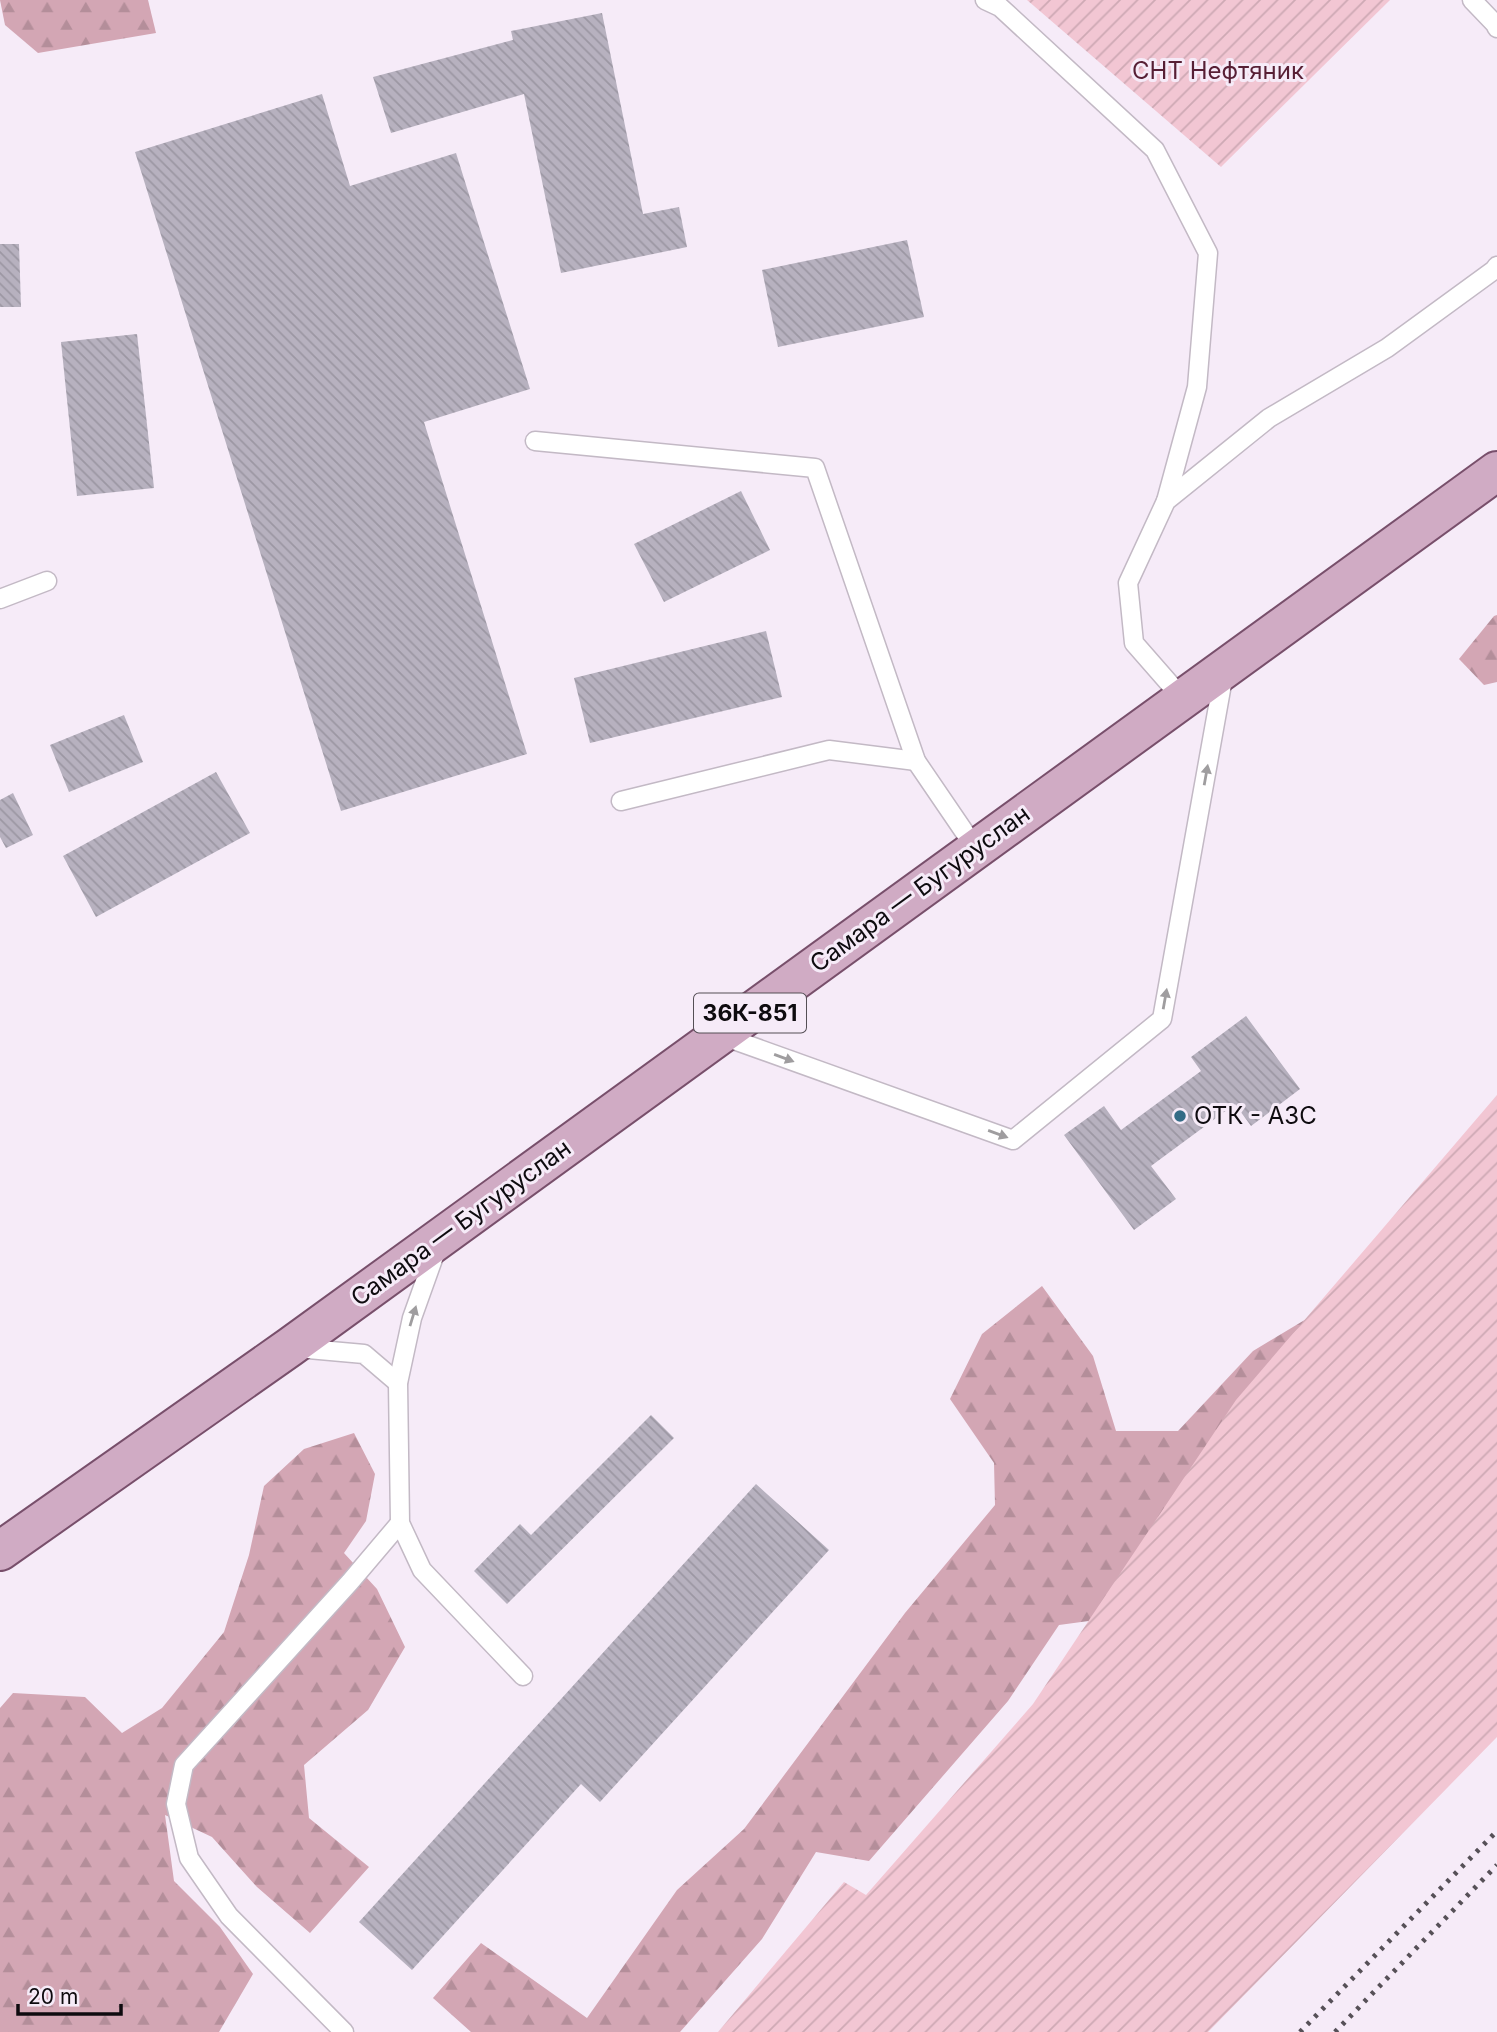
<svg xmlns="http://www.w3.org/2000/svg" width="1497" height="2032" viewBox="0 0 1497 2032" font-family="Inter,sans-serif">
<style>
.forest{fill:url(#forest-firs)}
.garden{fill:url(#garden-furrows)}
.building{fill:url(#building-back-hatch)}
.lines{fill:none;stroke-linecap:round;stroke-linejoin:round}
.lane-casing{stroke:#c3b9c5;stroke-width:21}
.primary-casing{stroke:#784f6b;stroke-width:42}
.lane{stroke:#fff;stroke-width:18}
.primary{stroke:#d0abc4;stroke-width:38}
.rail{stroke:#565057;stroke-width:5;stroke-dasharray:3.5 7;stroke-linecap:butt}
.oneway{fill:#9f9d9f}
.poi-dot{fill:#336c86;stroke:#f6ebf8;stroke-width:2.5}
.labels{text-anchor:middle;stroke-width:6;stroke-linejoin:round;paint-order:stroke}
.shield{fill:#f6ebf8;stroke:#544e55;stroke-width:2}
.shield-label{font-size:23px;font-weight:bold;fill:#0e0b0f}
.park-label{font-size:24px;fill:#571f35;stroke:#f6ebf8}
.street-label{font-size:24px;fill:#0e0b0f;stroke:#f6ebf8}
.poi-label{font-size:24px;fill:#0e0b0f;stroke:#f6ebf8;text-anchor:start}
</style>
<defs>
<pattern id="forest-firs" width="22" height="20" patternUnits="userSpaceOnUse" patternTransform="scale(1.75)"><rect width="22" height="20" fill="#d3a6b4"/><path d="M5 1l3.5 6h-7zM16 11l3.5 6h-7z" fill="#b48e9a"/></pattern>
<pattern id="garden-furrows" width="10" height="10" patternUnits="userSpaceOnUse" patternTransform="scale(1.75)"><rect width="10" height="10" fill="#f2c6d3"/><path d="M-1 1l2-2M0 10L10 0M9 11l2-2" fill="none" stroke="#cea9b4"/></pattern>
<pattern id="building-back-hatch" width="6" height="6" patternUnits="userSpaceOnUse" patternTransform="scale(1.75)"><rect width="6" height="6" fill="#b7b1bf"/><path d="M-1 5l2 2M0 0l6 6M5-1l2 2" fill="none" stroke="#9c97a3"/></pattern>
</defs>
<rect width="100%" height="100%" fill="#f6ebf8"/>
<g class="forest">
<path d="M0 0H148L156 33 38 53 5 25Z"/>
<path d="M1497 615V682L1484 685 1459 659 1494 616Z"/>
<path d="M1042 1286 1093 1356 1116 1431H1178L1253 1351 1353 1291 1148 1613 1059 1625 1008 1701 869 1861 816 1852 762 1939 680 2032H471L433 1998 481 1943 587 2018 677 1890 744 1829 905 1613 995 1505 994 1463 950 1399 982 1334Z"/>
<path d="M354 1433 375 1474 366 1521 344 1553 377 1589 405 1647 368 1710 304 1765 309 1818 369 1867 310 1933 257 1887 212 1837 165 1815 174 1881 220 1927 253 1974 219 2032H0V1708L13 1693 85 1697 122 1733 162 1708 224 1632 249 1555 264 1486 304 1449Z"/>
</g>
<g class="garden">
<path d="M1027 0H1390L1221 167Z"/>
<path d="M1497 1095V1737L1208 2032H718L844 1882 866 1895 1033 1704 1236 1400Z"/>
</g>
<g class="building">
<path d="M602 13 643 214 679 207 687 247 561 273 524 94 391 133 373 77 513 40 511 31Z"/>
<path d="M322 94 350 186 456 153 530 389 424 422 527 754 341 811 135 152Z"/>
<path d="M907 240 924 317 778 347 762 270Z"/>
<path d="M0 244H19L21 307H0Z"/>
<path d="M137 334 154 488 77 496 61 342Z"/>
<path d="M741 491 770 550 664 602 634 544Z"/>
<path d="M766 631 782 697 590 743 574 678Z"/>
<path d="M124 715 143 762 69 792 50 745Z"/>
<path d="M216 772 250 833 96 917 63 856Z"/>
<path d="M13 793 33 835 6 848 0 837V800Z"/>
<path d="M1246 1016 1300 1089 1251 1126 1235 1104 1151 1166 1176 1199 1134 1230 1064 1135 1104 1106 1121 1130 1201 1071 1191 1057Z"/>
<path d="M651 1415 674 1438 507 1604 474 1571 520 1524 531 1535Z"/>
<path d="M756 1484 829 1550 600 1802 581 1784 412 1970 359 1922Z"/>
</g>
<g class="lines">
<defs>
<g id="lane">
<path d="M985 0 1000 7 1155 150 1208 253 1197 387 1166 501"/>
<path d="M1472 0 1495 24 1497 28"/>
<path d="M535 441 815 468 916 761 976 849"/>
<path d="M0 599 47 581"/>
<path d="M1183 699 1134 643 1128 583 1166 501 1269 418 1387 348 1494 270 1497 266"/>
<path d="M621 801 829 750 916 761"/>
<path d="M720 1035 1013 1140 1162 1019 1224 673"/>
<path d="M437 1248 412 1318 398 1383 400 1523 422 1570 523 1676"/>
<path d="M297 1348 364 1354 398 1383"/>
<path d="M344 2032 229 1916 189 1858 176 1804 184 1765 350 1582 400 1523"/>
</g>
<path id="primary" d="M0 1551 290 1347 1497 471"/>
</defs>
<use href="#lane" class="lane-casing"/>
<use href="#primary" class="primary-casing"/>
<use href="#lane" class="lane"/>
<use href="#primary" class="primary"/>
<g class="rail">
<path d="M1300 2032 1497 1831"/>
<path d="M1335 2032 1497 1865"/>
</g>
</g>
<defs><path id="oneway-solid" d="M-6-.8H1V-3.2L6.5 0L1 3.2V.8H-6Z" transform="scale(1.75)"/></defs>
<g class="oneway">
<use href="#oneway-solid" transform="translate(1206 775) rotate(-80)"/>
<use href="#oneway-solid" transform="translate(1165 999) rotate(-80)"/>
<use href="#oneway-solid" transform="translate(784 1058) rotate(20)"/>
<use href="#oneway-solid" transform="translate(998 1134) rotate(20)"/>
<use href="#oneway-solid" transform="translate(413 1316) rotate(-73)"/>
</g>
<circle class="poi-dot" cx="1180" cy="1116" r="7"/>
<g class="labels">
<rect class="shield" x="694" y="993.5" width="112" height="39" rx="5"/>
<g class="shield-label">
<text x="750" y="1021">36К-851</text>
</g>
<g class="park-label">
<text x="1218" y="79">СНТ Нефтяник</text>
</g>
<g class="street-label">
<text transform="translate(920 889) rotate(-36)" y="8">Самара — Бугуруслан</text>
<text transform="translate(461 1223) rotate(-36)" y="8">Самара — Бугуруслан</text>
</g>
<g class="poi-label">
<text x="1194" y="1124">ОТК - АЗС</text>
</g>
</g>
<path d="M18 2004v10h103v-10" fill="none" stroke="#0e0b0f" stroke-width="3.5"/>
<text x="28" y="2004" font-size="21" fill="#0e0b0f" stroke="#f6ebf8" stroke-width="5" paint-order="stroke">20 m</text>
</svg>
